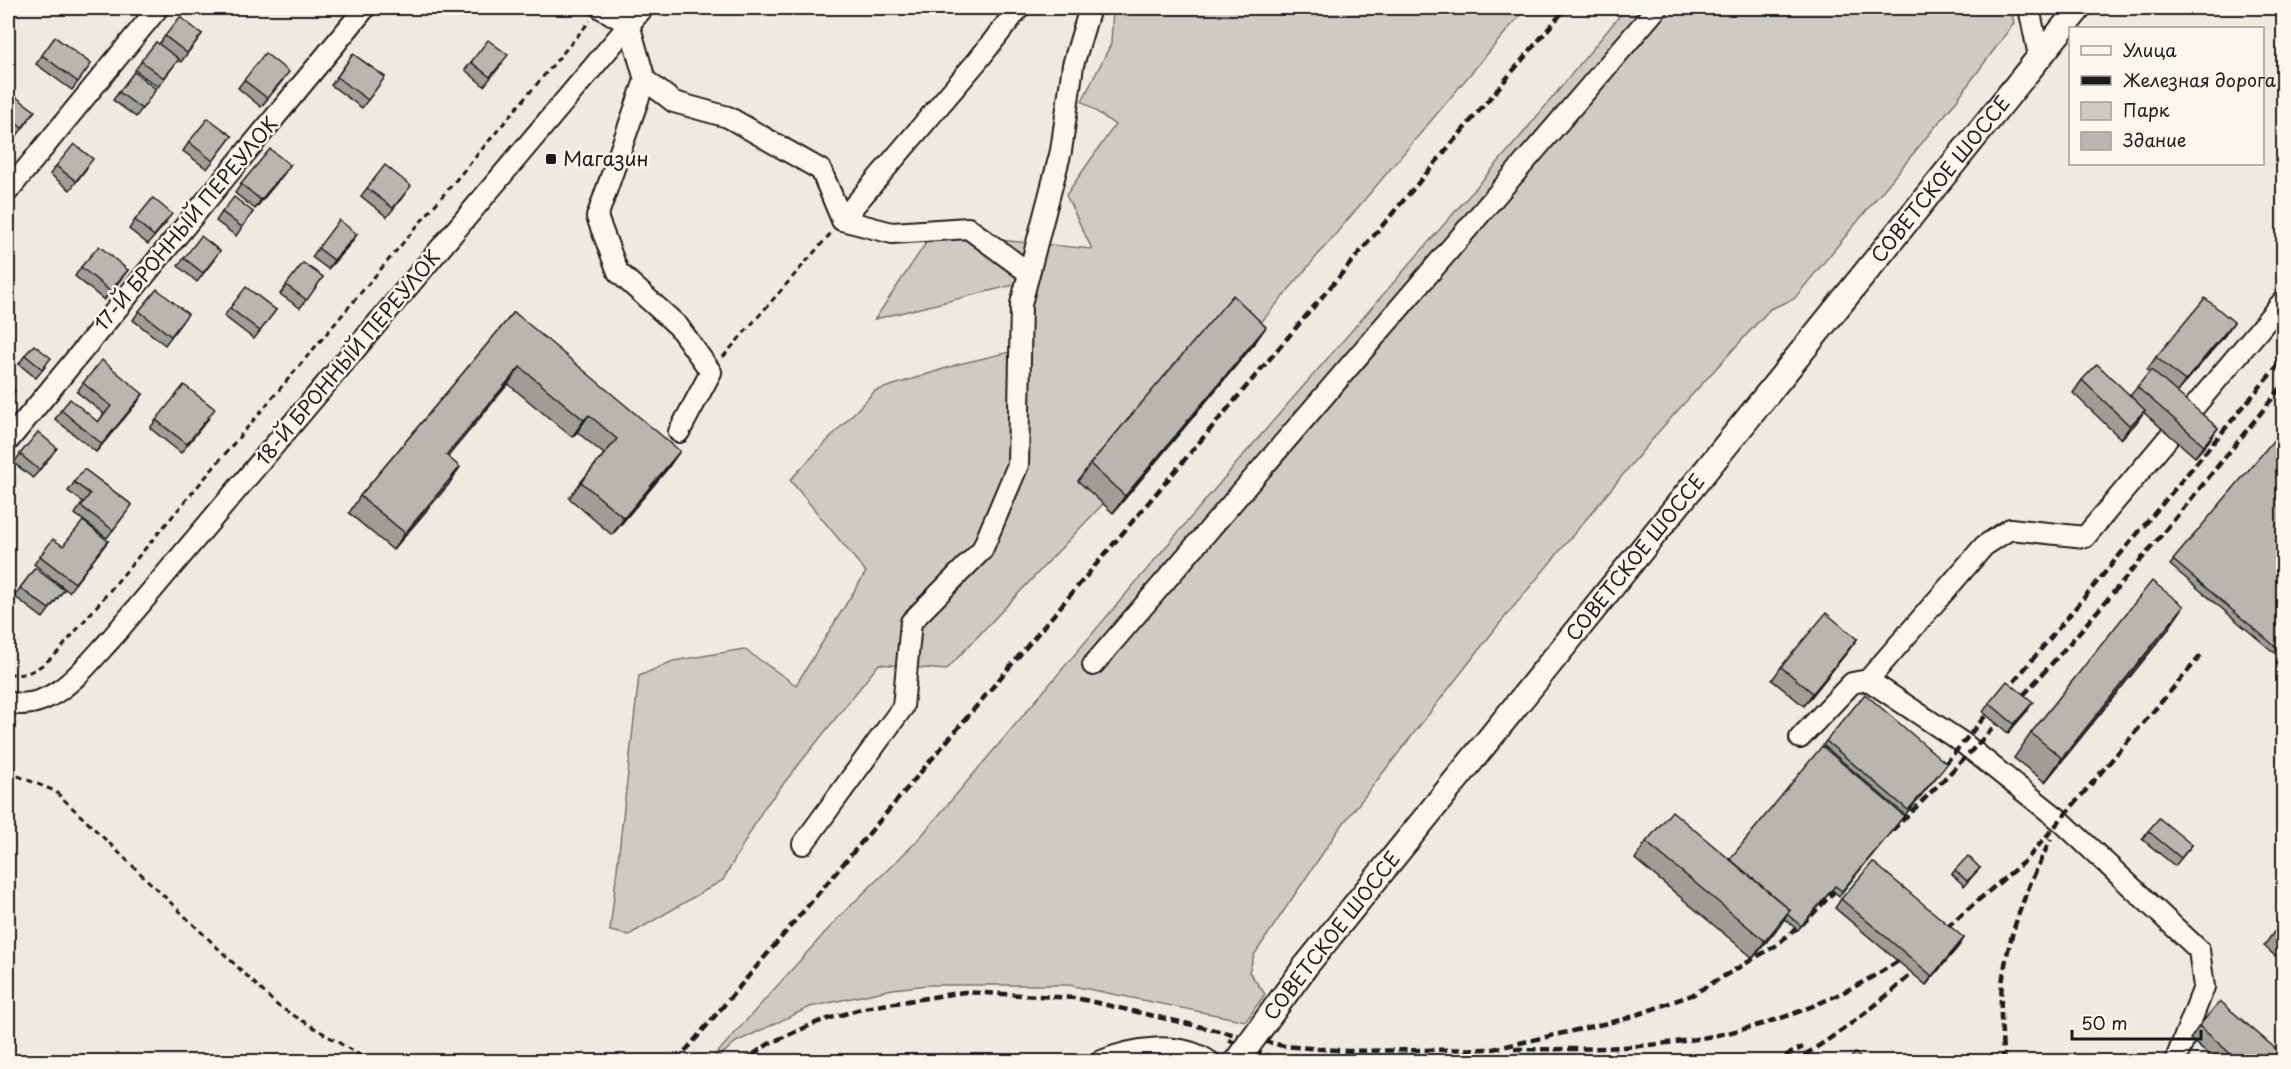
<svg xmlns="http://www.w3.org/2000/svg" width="2291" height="1069" viewBox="0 0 2291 1069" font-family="'Playpen Sans',sans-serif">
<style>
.green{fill:#ceccc2;stroke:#75746f;stroke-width:1.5}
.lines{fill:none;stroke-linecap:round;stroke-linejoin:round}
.minor-casing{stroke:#1c1c1c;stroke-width:24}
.major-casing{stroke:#1c1c1c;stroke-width:28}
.path{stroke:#1c1c1c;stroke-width:3;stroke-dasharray:6 4.5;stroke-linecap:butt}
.minor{stroke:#fbf7ec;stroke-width:20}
.major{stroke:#fbf7ec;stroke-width:24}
.rail{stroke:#1c1c1c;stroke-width:4.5;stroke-dasharray:9 4.5;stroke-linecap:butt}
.major-bridge-casing{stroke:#1c1c1c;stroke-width:28;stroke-linecap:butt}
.major-bridge{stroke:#fbf7ec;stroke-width:24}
.wall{fill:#9f9d96;stroke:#1c1c1c;stroke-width:1.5}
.shaded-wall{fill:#827f7a;stroke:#1c1c1c;stroke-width:1.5}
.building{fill:#b9b6af;stroke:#1c1c1c;stroke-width:1.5}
.poi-dot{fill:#1c1c1c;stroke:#fbf7ec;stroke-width:2}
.labels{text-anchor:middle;stroke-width:5;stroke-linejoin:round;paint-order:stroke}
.poi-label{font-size:20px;fill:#1c1c1c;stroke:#fbf7ec;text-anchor:start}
.street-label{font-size:20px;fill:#1c1c1c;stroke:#fbf7ec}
</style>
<rect width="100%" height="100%" fill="#eeeadf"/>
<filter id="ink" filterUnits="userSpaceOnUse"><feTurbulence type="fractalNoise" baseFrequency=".0167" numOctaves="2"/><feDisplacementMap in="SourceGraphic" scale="12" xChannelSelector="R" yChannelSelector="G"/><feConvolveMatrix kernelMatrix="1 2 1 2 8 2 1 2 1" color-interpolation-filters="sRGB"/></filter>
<g filter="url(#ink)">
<g class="green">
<path d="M1113 8H1526L1151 453 946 670 879 664 764 808 723 880 629 935 610 931 639 676 673 661 744 649 796 685 866 572 790 480 875 391 959 364 1031 347 1030 281 875 319 928 240 957 236 1092 249 1066 195 1115 125 1082 101 1111 44Z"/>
<path d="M1626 8H2011L2014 23 1953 105 1794 299 1770 309 1660 430 1496 628 1339 829 1254 955 1249 972 1265 994 1246 1021 1068 985H928L893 989 810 1007 736 1042 714 1061 709 1062 839 917 916 842 1241 458 1520 137Z"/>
<path d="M2283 50V78L2276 66Z"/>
</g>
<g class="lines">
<defs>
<g id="minor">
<path d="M601 8 629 24 645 80 597 217 618 272 678 326 711 372 679 432"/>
<path d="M2029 8 2039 56"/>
<path d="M645 80 674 102 728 117 821 170 842 220 892 233 968 228 1029 273"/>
<path d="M8 191 158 8"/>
<path d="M842 220 979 59 1019 8"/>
<path d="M8 441 365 8"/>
<path d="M1093 665 1657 8"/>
<path d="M1868 680 1963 743 2061 821 2199 950 2204 987 2175 1062"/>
<path d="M8 702C51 714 85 667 111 639L643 8"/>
<path d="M1800 738 1852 683 1868 680 1984 546 2010 529 2085 537 2284 300"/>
<path d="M803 844 903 707 911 622 982 550 1018 465 1021 304 1061 151 1073 65 1090 8"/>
<path d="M1099 1062C1132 1048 1179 1040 1210 1062"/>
</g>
<g id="major">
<path id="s1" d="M1305 967 2079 8"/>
</g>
</defs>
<use href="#minor" class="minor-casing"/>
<use href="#major" class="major-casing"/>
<g class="path">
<path d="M723 357 831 233"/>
<path d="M8 673C28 679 43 665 58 652L590 21"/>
<path d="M8 772 55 791 278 1006 371 1062"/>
</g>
<use href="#minor" class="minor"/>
<use href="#major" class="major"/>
<g class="rail">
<path d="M1936 775 2284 358"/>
<path d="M1882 840C2029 701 2157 542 2284 384"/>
<path d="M1936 936 2027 859 2204 652"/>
<path d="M1228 1040 1284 1062"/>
<path d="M1514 1049C1667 1051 1780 1040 1911 953"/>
<path d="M676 1062 1566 8"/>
<path d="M742 1062 770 1043 818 1022 864 1008 964 992 1076 998 1284 1046 1348 1051 1493 1049 1625 1019 1692 995 1775 946 1809 918 1845 880"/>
<path d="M1773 1062 1803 1047"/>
<path d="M1793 1062C1841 1033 1884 1001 1924 962"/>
<path d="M2003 1062C2003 1040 2000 1018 2001 997 2004 943 2027 887 2051 839"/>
</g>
<defs>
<path id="major-bridge" d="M1236 1062 1305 967"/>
</defs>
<use href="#major-bridge" class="major-bridge-casing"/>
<use href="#major-bridge" class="major-bridge"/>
</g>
<g class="wall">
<path d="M118 8H130L125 13Z"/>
<path d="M202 34 181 62 178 60 158 87 135 70 156 42 159 44 165 36Z"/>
<path d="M55 37 91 64 72 90 36 64Z"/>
<path d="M353 54 385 77 362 108 331 85Z"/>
<path d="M471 62 502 64 484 86 465 70Z"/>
<path d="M134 72 156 89 136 117 113 100Z"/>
<path d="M244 80H283L261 107 238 88Z"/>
<path d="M8 107 29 120 16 137 8 130Z"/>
<path d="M232 136 207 169 183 151 189 142Z"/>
<path d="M290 165 255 209 235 193 241 184Z"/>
<path d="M56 166 87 168 70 190 50 174Z"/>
<path d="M367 188 405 194 387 217 361 196Z"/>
<path d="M222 212H253L236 236 216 221Z"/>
<path d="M135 220 166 223 148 244 129 229Z"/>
<path d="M357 234 351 243 328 269 312 257 318 248Z"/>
<path d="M184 258 214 260 197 282 178 266Z"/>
<path d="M303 263 323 277 300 308 280 294Z"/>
<path d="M81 267 128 270 104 300 75 276Z"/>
<path d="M230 308 276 310 254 339 224 316Z"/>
<path d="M139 311 182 322 165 345 133 320Z"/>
<path d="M514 312 668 468 612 535 569 498 581 482 604 454 577 432 572 437 508 384 448 456 449 484 393 550 349 513 360 496Z"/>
<path d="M2225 335 2177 392 2209 441 2195 457 2143 412 2136 423 2121 439 2073 393 2082 380 2130 396 2150 372 2147 370 2156 357Z"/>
<path d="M1254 344 1113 513 1078 481 1090 464Z"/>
<path d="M25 355 45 367 36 378 19 364Z"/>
<path d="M83 383 143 394 96 452 55 419 61 410 98 422 104 414 77 392Z"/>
<path d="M209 418 181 453 150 428 156 420Z"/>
<path d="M2283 429V660L2170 565Z"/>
<path d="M20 454 51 456 33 478 14 463Z"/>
<path d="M84 469 132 505 107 538 75 514 83 502 68 491Z"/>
<path d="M108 541 69 592 34 564 40 556 63 546Z"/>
<path d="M35 568 64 590 43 618 14 596Z"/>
<path d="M2167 631 2045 782 2014 758 2031 733Z"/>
<path d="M1857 639 1848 651 1804 706 1772 680 1781 667Z"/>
<path d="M1989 703 2027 711 2008 733 1983 712Z"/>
<path d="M1826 741 1944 768 1905 815 1823 745Z"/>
<path d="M1904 816 1839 896 1832 890 1798 930 1784 919 1753 958 1635 859 1646 842 1730 859Z"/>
<path d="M2148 831 2192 845 2175 866 2142 839Z"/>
<path d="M1980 868 1964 886 1952 874 1955 870Z"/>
<path d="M1841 899 1964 938 1958 947 1926 985 1835 908Z"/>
<path d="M2283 919V963L2264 946Z"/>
<path d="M2199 1026 2283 1062H2217L2190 1039Z"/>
</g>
<g class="shaded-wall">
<path d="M290 165 284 174 255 209 261 200Z"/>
<path d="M357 234 351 243 328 269 334 260Z"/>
<path d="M128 270 122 278 104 300 110 291Z"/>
<path d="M2234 322 2225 335 2176 394 2185 381Z"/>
<path d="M1266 327 1254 344 1113 513 1125 496Z"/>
<path d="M520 367 508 384 435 472 446 455Z"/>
<path d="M143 394 137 403 96 452 102 444Z"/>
<path d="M2145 410 2136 423 2121 439 2130 426Z"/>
<path d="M589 415 577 432 572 437 584 420Z"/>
<path d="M2218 428 2209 441 2195 457 2204 445Z"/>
<path d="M680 451 668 468 612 535 624 518Z"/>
<path d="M460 467 449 484 393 550 405 533Z"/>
<path d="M2184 606 2167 631 2045 782 2062 758Z"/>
<path d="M1857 639 1848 651 1804 706 1813 693Z"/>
<path d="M2033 702 2027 711 2008 733 2014 724Z"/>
<path d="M1790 910 1779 927 1753 958 1765 941Z"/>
<path d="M1964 938 1958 947 1926 985 1932 976Z"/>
</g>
<g class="building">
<path d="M180 17 202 34 187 53 165 36Z"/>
<path d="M55 37 91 64 78 82 42 55Z"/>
<path d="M488 40 508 55 490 77 471 62Z"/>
<path d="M156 42 179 59 164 78 141 61Z"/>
<path d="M265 53 289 72 267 98 244 80Z"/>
<path d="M353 54 385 77 368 100 337 77Z"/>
<path d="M134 72 156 89 142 109 119 92Z"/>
<path d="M16 97 35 111 22 128 8 117V107Z"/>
<path d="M208 118 232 136 213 161 189 142Z"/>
<path d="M74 144 93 159 76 181 56 166Z"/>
<path d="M270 149 290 165 261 200 241 184Z"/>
<path d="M385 165 411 186 393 208 367 188Z"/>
<path d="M234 197 253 212 242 227 222 212Z"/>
<path d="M153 198 172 214 154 236 135 220Z"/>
<path d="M339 220 357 234 334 260 318 248Z"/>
<path d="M201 236 220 251 203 273 184 258Z"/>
<path d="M8 239 12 243 8 249Z"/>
<path d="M99 246 128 270 110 291 81 267Z"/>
<path d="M303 263 323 277 307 300 286 285Z"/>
<path d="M246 287 276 310 260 331 230 308Z"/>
<path d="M157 289 188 314 171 336 139 311Z"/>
<path d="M1233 295 1266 327 1125 496 1090 464Z"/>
<path d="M2205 298 2234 322 2185 381 2156 357Z"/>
<path d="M514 312 680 451 624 518 581 482 617 439 589 415 584 420 520 367 446 455 460 467 405 533 360 496Z"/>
<path d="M34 345 51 358 42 369 25 355Z"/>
<path d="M102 360 143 394 102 444 61 410 70 399 98 422 111 406 83 383Z"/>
<path d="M2097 364 2145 410 2130 426 2082 380Z"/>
<path d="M2151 370 2218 428 2204 445 2137 387Z"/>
<path d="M8 384 15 391 8 400Z"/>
<path d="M184 385 215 409 187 444 156 420Z"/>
<path d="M2283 429V653L2173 560Z"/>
<path d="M38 432 57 448 39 470 20 454Z"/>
<path d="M84 469 132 505 113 530 81 506 90 494 74 482Z"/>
<path d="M83 521 108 541 75 583 40 556 53 539 63 546Z"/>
<path d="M35 568 64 590 49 609 20 588Z"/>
<path d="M2152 581 2184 606 2062 758 2031 733Z"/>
<path d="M1826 613 1857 639 1813 693 1781 667Z"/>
<path d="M8 615 15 621 8 630Z"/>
<path d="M2007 681 2033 702 2014 724 1989 703Z"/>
<path d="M1865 694 1947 764 1908 810 1826 741Z"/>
<path d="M1822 746 1904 816 1842 891 1835 886 1801 926 1787 914 1790 910 1730 859Z"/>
<path d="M1672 811 1790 910 1765 941 1646 842Z"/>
<path d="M2159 818 2192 845 2181 858 2148 831Z"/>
<path d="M1968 856 1980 868 1967 881 1955 870Z"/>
<path d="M1873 862 1964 938 1932 976 1841 899Z"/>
<path d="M2220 1001 2283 1055V1062H2240L2199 1026Z"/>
<path d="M1855 1053 1865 1062H1848Z"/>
<path d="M1608 1057V1062H1495V1058Z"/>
</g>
</g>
<rect class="poi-dot" x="545" y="153" width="12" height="12" rx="3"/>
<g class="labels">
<g class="poi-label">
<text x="563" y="166">Магазин</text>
</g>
<g class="street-label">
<text dy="7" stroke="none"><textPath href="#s1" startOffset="1012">СОВЕТСКОЕ ШОССЕ</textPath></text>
<text transform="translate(186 224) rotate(-50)" y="7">17-Й БРОННЫЙ ПЕРЕУЛОК</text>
<text transform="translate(348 358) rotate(-50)" y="7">18-Й БРОННЫЙ ПЕРЕУЛОК</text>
<text dy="7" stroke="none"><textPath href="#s1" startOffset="526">СОВЕТСКОЕ ШОССЕ</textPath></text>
<text transform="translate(1332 936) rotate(-52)" y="7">СОВЕТСКОЕ ШОССЕ</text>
</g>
</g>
<rect width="2291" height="1069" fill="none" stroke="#fbf7ec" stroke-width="30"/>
<rect x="15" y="15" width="2261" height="1039" fill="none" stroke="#1c1c1c" stroke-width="2" filter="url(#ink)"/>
<rect x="2069" y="27" width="195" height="138" fill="#fbf7ec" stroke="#a29f99" stroke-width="1.5"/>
<rect x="2081" y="46" width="30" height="9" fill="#fbf7ec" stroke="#a29f99" stroke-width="1.5"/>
<text x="2123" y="57" font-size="18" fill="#1c1c1c">Улица</text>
<rect x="2081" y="76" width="30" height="9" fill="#1c1c1c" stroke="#a29f99" stroke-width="1.5"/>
<text x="2123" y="87" font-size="18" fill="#1c1c1c">Железная дорога</text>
<rect x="2081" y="102" width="30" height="18" fill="#ceccc2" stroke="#a29f99" stroke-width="1.5"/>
<text x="2123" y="117" font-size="18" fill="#1c1c1c">Парк</text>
<rect x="2081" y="132" width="30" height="18" fill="#b9b6af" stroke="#a29f99" stroke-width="1.5"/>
<text x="2123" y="147" font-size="18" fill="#1c1c1c">Здание</text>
<path d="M2072 1030v9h129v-9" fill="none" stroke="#1c1c1c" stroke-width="3"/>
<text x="2081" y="1030" font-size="18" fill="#1c1c1c" stroke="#fbf7ec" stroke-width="4.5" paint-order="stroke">50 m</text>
</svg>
